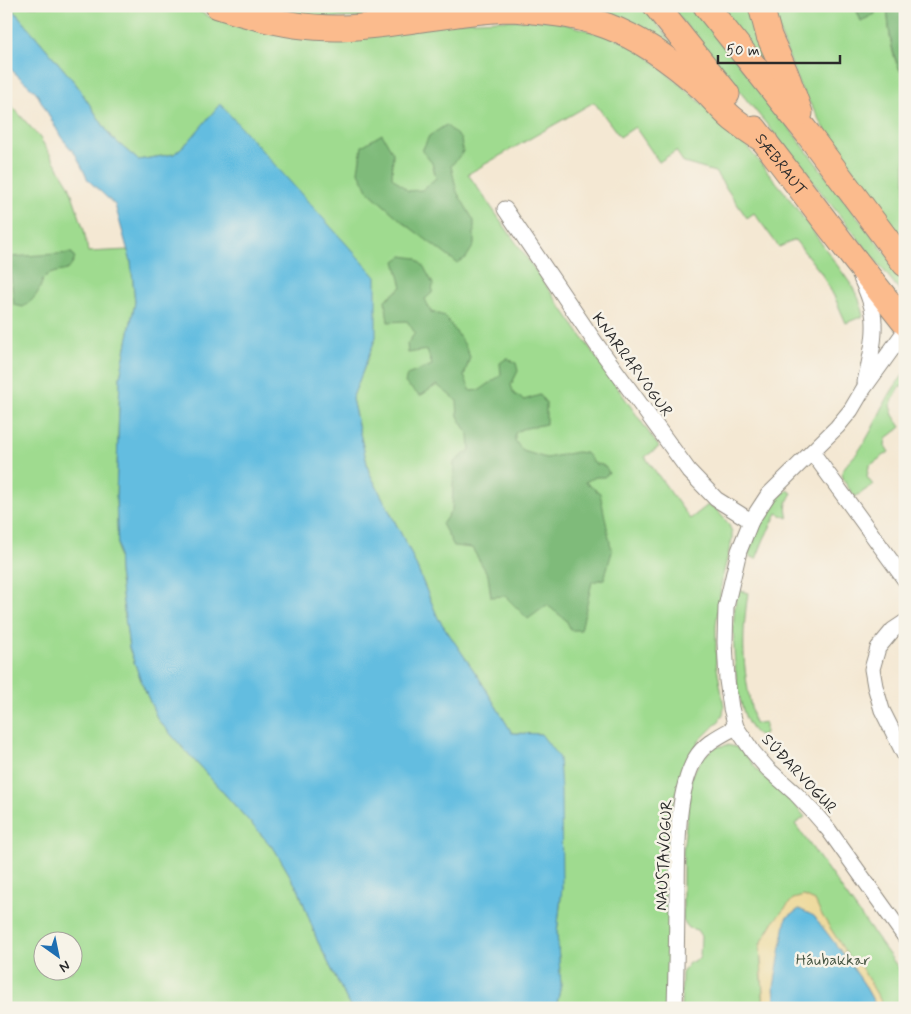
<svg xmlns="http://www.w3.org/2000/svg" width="911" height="1014" viewBox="0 0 911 1014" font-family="Mynerve,sans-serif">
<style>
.green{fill:#9fdb8f;stroke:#65835d;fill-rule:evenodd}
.forest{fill:#7fbb7a;stroke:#557352}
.sand{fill:#eeda9e;stroke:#8c8264}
.water{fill:#63bde0;stroke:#477486}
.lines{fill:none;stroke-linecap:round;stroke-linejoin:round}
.minor-casing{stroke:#908a7f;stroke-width:17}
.trunk-casing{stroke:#908a7f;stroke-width:27}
.minor{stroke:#fff;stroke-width:15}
.trunk{stroke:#fbbb8d;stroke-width:25}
.labels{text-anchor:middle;stroke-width:5;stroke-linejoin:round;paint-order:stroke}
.street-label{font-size:16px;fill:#2b2b2b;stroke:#f7f3e8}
.park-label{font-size:16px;fill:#485744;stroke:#f7f3e8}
</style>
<rect width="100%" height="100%" fill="#f7f3e8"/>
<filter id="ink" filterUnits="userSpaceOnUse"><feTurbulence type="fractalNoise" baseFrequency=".02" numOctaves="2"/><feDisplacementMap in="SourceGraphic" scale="10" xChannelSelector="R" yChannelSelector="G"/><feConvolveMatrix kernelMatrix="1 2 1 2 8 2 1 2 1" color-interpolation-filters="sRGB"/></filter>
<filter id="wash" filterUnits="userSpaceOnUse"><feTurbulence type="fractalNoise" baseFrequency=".0096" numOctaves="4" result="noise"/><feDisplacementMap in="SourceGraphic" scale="20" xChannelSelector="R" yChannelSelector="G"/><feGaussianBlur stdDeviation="1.12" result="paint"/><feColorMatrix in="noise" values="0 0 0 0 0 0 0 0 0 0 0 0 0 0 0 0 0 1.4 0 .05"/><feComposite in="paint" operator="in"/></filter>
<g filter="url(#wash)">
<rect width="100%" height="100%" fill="#f4e8d3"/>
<g class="green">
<path d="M10 6H189L210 17 260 30 500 20H552L632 43 735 132 786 194 850 283 859 299 863 316 846 323 835 298 821 273 795 240 779 247 754 213 747 218 715 172 684 163 676 151 659 162 635 127 620 137 594 102 468 174 659 447 645 457 690 519 708 505 715 508 728 523 732 532V539L722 579 716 626V662L724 706 723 714 719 721 699 741 683 768 673 805 668 1008H556L561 985 557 933 562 888 541 734 512 733 479 678 438 618 410 551 369 472 352 399 376 337 189 141 174 154 138 160 111 137 76 84Z"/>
<path d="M257 6H292L319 11 345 6H457L388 17 310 18Z"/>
<path d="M563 6H643L697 74Z"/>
<path d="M670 6H693L781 117 844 200 903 276 905 297 768 126Z"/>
<path d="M714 6H751L768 62 762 65Z"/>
<path d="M770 6H855L861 21 874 14 875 6H887C889 27 890 61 905 77V241L832 141 799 85Z"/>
<path d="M6 99 40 138 69 185 84 230 88 252 128 250 131 262 135 302 120 377 116 498 119 572 129 648 143 686 158 720 275 850 299 891 317 940 351 1008H6ZM42 942H72V972H42Z"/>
<path d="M905 373V387H899L890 406 893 415 901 427 886 439 885 446 889 452 869 466 867 477 873 485 855 497C851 491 843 482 842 474 842 466 856 456 860 449 877 425 884 396 905 373Z"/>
<path d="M788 490 792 493C786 502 785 508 788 518L777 513 764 539 756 559 748 555C757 531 765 504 788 490Z"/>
<path d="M738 590 748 593C745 613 743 634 744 655 745 678 750 701 754 724L765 722V733L761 736C735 728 732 640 734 617 734 608 736 599 738 590Z"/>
<path d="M727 745 736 747 746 755 759 772 795 805 805 817 795 824 905 977V1008H789L780 915 774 921 760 945 764 1008H681L682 973 689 963 700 958 701 936 697 930 689 928 683 921V851L692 774 704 756 715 747Z"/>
</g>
<g class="forest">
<path d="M855 6H875V14L861 21Z"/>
<path d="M887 6H905V77C891 61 889 27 887 6Z"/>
<path d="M446 125 461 139 463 152 451 166 457 192 474 221V245L466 258 457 263 404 223 370 193 358 171 362 146 382 134 393 153 392 177 408 191 422 190 436 178 432 163 422 151 429 136Z"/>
<path d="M72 253 75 258C69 275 62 269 50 274 47 275 45 277 43 279 39 293 35 299 23 307L14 305 9 257Z"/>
<path d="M402 256 416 258 424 267 433 284 432 293 425 299 431 312 445 316 465 345 470 357 464 376 471 391 480 390 501 375 500 363 507 358 516 363 518 371 511 385 514 394 524 400 540 395 546 403V424L522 429 515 433V441L523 451 546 458 577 452 586 453 595 464C603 464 606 466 609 473L604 477H596L585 482 600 493 612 552 604 579 592 582 581 630H571L566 620 547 605 528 619 505 596 491 597 488 575 472 548 454 546 442 524 452 510 454 462 470 450 469 435 458 416 457 401 437 385 420 396 405 383 407 375 432 365 427 350 408 353 407 344 415 333 407 321 388 322 385 300 402 287 395 261Z"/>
</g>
<path class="sand" d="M804 896 815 901 820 912 850 959 861 967 885 1008H877L864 984 849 962 774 987 776 1008H764L760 945 774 921 793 899Z"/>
<g class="water">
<path d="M6 6H10L76 84 111 137 138 160 174 154 189 141 220 104 376 277V337L352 399 369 472 410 551 438 618 479 678 512 733 541 734 559 758 561 791 562 888 557 933 561 985 556 1008H351L317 940 299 891 275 850 158 720 143 686 129 648 119 572 116 498 120 377 135 302 131 262 115 205 88 180 76 155 61 137 36 92 6 65Z"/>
<path d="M799 909 814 916 849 962 864 984 877 1008H776L774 987 786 918Z"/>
</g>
</g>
<g filter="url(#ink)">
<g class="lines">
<defs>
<g id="minor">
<path d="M505 209 597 345 689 471 716 499 751 521"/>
<path d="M861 278C867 292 874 308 874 323 875 343 869 363 865 382"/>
<path d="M905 331 864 388 851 410 837 427 768 495 751 521 739 551 726 607 725 642 727 680 731 708 736 727 753 752 768 769 796 794 815 814 828 829 905 937"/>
<path d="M812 452 905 580"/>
<path d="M905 622 893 630 878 648 872 669 875 686 882 710 905 756"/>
<path d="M675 1008C676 970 677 932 677 894 678 853 675 796 695 759 704 743 721 735 736 727"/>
</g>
<g id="trunk">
<path d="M218 6C257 19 299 29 341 28 398 26 453 11 510 9 518 9 525 10 533 11 558 13 583 17 607 26 642 39 673 62 701 87 712 97 722 110 733 119 743 127 754 134 765 141"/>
<path d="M656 6 727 94"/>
<path d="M706 6 808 134 905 264"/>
<path d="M761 6 769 36 786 74 800 113"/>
<path id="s1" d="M755 129 852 256 905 323"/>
</g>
</defs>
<use href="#minor" class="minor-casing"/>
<use href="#trunk" class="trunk-casing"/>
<use href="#minor" class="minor"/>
<use href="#trunk" class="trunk"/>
</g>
</g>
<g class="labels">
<g class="street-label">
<text dy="6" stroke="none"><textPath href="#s1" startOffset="44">SÆBRAUT</textPath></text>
<text transform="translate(633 364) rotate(54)" y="6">KNARRARVOGUR</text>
<text transform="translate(800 773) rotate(47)" y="6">SÚÐARVOGUR</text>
<text transform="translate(663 855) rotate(-87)" y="6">NAUSTAVOGUR</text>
</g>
<g class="park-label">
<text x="833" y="965">Háubakkar</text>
</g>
</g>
<rect width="911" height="1014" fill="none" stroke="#f7f3e8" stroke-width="25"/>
<g transform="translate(58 956) rotate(147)"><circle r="24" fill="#f7f3e8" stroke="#a5a39c"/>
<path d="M0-4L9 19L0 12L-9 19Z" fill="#1f6fb2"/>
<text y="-8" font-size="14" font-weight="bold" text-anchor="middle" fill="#2b2b2b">N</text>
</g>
<path d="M718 55v8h122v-8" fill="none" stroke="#2b2b2b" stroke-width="2.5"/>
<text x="726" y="55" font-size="15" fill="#2b2b2b" stroke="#f7f3e8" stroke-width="4" paint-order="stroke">50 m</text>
</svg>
